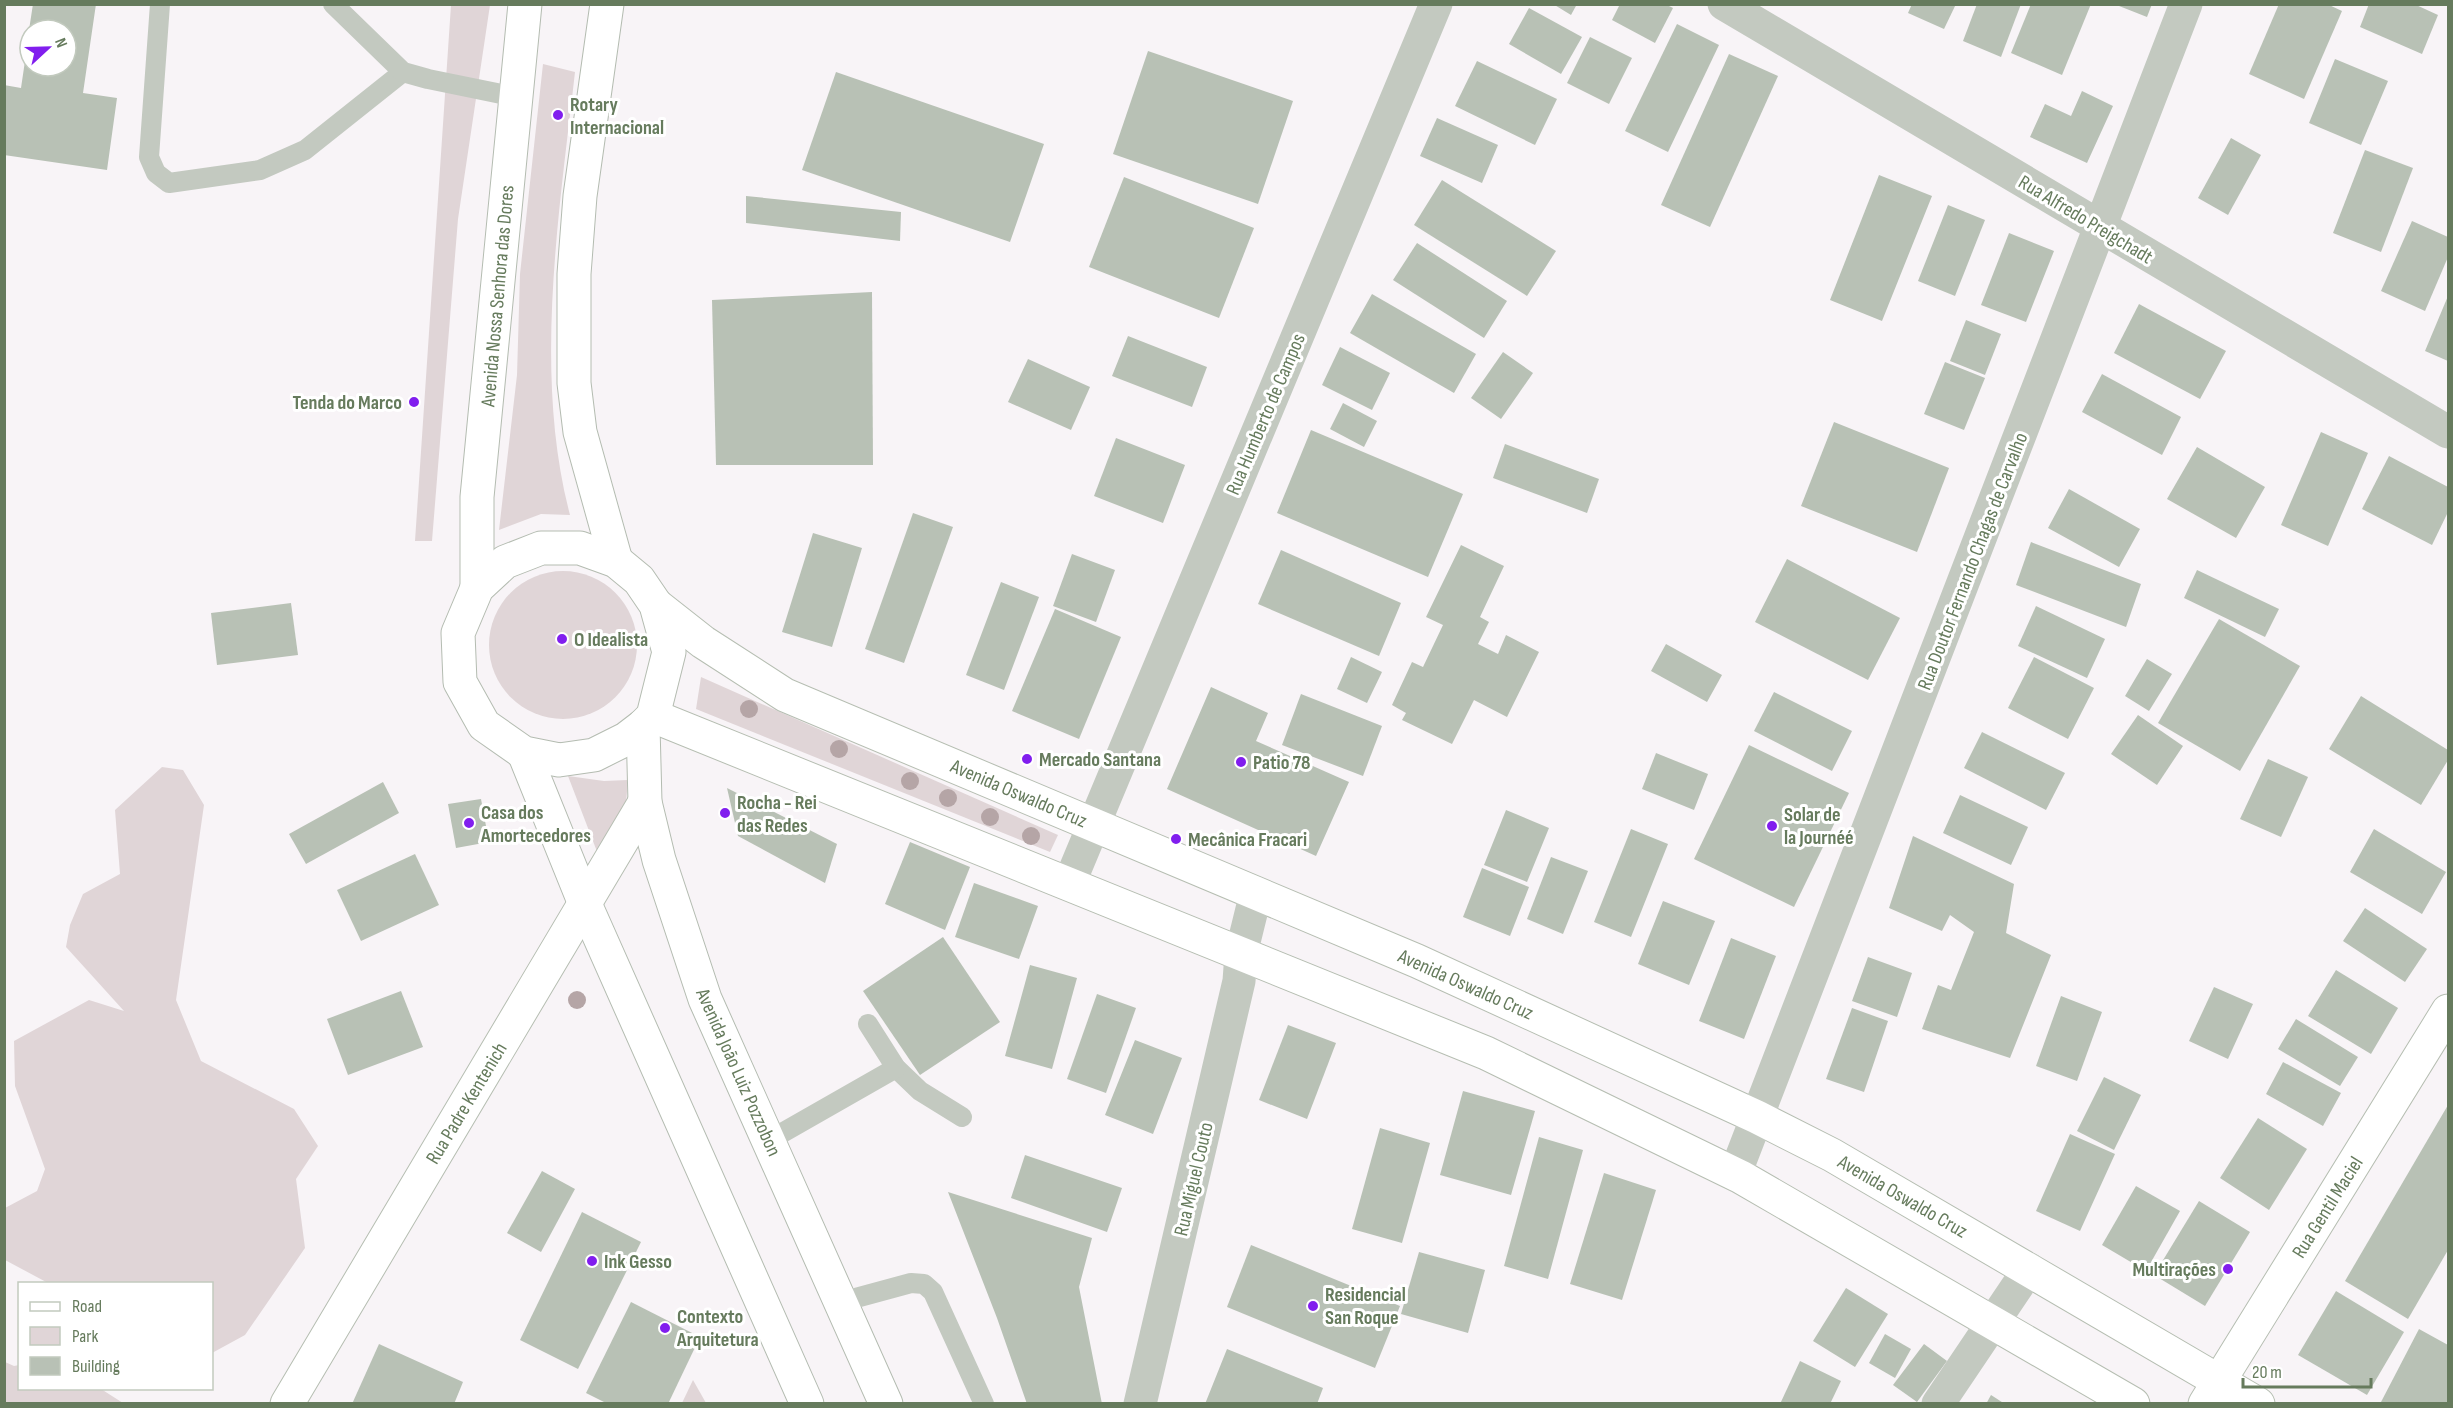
<svg xmlns="http://www.w3.org/2000/svg" width="2453" height="1408" viewBox="0 0 2453 1408" font-family="'Sofia Sans Condensed',sans-serif">
<style>
.green{fill:#e0d5d7}
.building{fill:#b8c1b5}
.lines{fill:none;stroke-linecap:round;stroke-linejoin:round}
.secondary-casing{stroke:#b6beb2;stroke-width:35}
.primary-casing{stroke:#b4bcb1;stroke-width:35}
.lane{stroke:#c3c9c0;stroke-width:20}
.street{stroke:#c3c9c0;stroke-width:33}
.secondary{stroke:#fff;stroke-width:33}
.primary{stroke:#fff;stroke-width:33}
.tree{fill:#b5a5a6}
.poi-dot{fill:#811eee;stroke:#fff;stroke-width:2}
.labels{text-anchor:middle;stroke-width:6;stroke-linejoin:round;paint-order:stroke}
.poi-label{font-size:20px;font-weight:bold;fill:#667b5d;stroke:#fff;text-anchor:start}
.street-label{font-size:20px;fill:#667b5d;stroke:#fff}
</style>
<rect width="100%" height="100%" fill="#f8f4f7"/>
<g class="green">
<path d="M451 5H490L458 219 432 541H415Z"/>
<path d="M543 64 575 72C559 215 533 374 570 515L541 514 499 530 517 375 520 274Z"/>
<circle cx="563" cy="645" r="74"/>
<path d="M701 677 1058 835 1050 852 696 709Z"/>
<path d="M162 767 183 770 204 805 176 1000 201 1061 294 1109 318 1146 296 1179 305 1248 245 1335 212 1353V1284L48 1283 5 1260V1208L37 1191 45 1169 15 1086 14 1041 89 1000 124 1011 66 947 70 925 83 894 120 874 115 810Z"/>
<path d="M568 776 604 781 628 780 626 803 601 862Z"/>
<path d="M5 1362 14 1366 19 1365 20 1388 101 1389 123 1403H5Z"/>
<path d="M693 1380 706 1403H682Z"/>
</g>
<g class="building">
<path d="M33 4H96L83 93 117 98 107 170 4 155V85L21 88 29 34 30 66H66V30H29Z"/>
<path d="M1553 4H1577L1571 15Z"/>
<path d="M1620 4H1665L1673 8 1655 43 1612 20Z"/>
<path d="M1912 4H1956L1944 29 1908 13Z"/>
<path d="M1977 4H2021L2001 57 1963 41Z"/>
<path d="M2031 4H2091L2062 75 2011 53Z"/>
<path d="M2114 4H2152L2147 17Z"/>
<path d="M2279 4H2327L2342 11 2304 99 2249 74Z"/>
<path d="M2369 4H2414L2438 15 2422 54 2360 27Z"/>
<path d="M1529 8 1582 37 1561 74 1509 44Z"/>
<path d="M1677 24 1719 45 1668 152 1625 131Z"/>
<path d="M1590 37 1632 58 1609 104 1567 83Z"/>
<path d="M1148 51 1293 101 1258 204 1113 154Z"/>
<path d="M1729 54 1778 76 1710 227 1661 205Z"/>
<path d="M2335 59 2388 81 2361 145 2309 123Z"/>
<path d="M1477 61 1557 99 1535 145 1455 106Z"/>
<path d="M836 72 1044 144 1010 242 802 170Z"/>
<path d="M2082 91 2113 106 2087 163 2030 137 2045 104 2071 116Z"/>
<path d="M1437 118 1498 145 1482 183 1420 156Z"/>
<path d="M2231 138 2261 155 2228 215 2198 198Z"/>
<path d="M2365 150 2413 168 2381 252 2333 233Z"/>
<path d="M1879 175 1932 196 1882 321 1830 300Z"/>
<path d="M1124 177 1254 228 1219 318 1089 267Z"/>
<path d="M1442 180 1556 251 1527 296 1414 225Z"/>
<path d="M746 196 901 212 900 241 746 223Z"/>
<path d="M1948 205 1985 220 1955 296 1918 281Z"/>
<path d="M2412 221 2448 237V257L2425 311 2381 291Z"/>
<path d="M2009 233 2054 251 2026 322 1981 305Z"/>
<path d="M1417 243 1507 301 1484 338 1393 280Z"/>
<path d="M872 292 873 465H716L712 300Z"/>
<path d="M1372 294 1476 354 1454 393 1350 333Z"/>
<path d="M2448 296V361L2425 351Z"/>
<path d="M2139 304 2226 351 2200 399 2114 353Z"/>
<path d="M1966 320 2001 334 1985 375 1950 361Z"/>
<path d="M1128 336 1207 367 1192 407 1112 376Z"/>
<path d="M1340 347 1390 373 1372 410 1322 385Z"/>
<path d="M1503 352 1533 373 1501 419 1471 398Z"/>
<path d="M1028 359 1090 387 1071 430 1008 402Z"/>
<path d="M1945 362 1985 378 1964 430 1924 414Z"/>
<path d="M2102 374 2181 417 2162 455 2082 412Z"/>
<path d="M1343 403 1377 421 1364 447 1330 429Z"/>
<path d="M1834 422 1949 468 1917 552 1801 506Z"/>
<path d="M1311 430 1463 494 1428 577 1277 513Z"/>
<path d="M2321 432 2368 453 2328 546 2281 525Z"/>
<path d="M1116 438 1185 465 1163 523 1094 496Z"/>
<path d="M1505 444 1599 479 1587 513 1493 478Z"/>
<path d="M2197 447 2265 487 2236 538 2167 499Z"/>
<path d="M2389 456 2448 487V512L2432 545 2362 509Z"/>
<path d="M2069 489 2140 529 2119 567 2048 528Z"/>
<path d="M913 513 953 527 904 663 865 649Z"/>
<path d="M813 533 862 548 832 647 782 632Z"/>
<path d="M2031 542 2141 584 2126 627 2016 585Z"/>
<path d="M1461 545 1504 566 1480 617 1489 622 1478 644 1498 654 1506 635 1539 652 1507 717 1474 700 1452 744 1402 720 1406 713 1392 705 1412 662 1423 667 1443 625 1426 617Z"/>
<path d="M1281 550 1401 603 1379 656 1258 604Z"/>
<path d="M1072 554 1115 570 1096 622 1053 606Z"/>
<path d="M1787 559 1900 618 1868 680 1755 622Z"/>
<path d="M2197 570 2279 609 2265 637 2184 598Z"/>
<path d="M1001 582 1039 597 1004 690 966 675Z"/>
<path d="M291 603 298 655 217 665 211 613Z"/>
<path d="M2036 606 2105 639 2087 678 2018 646Z"/>
<path d="M1055 609 1121 637 1079 739 1012 711Z"/>
<path d="M2219 619 2300 666 2240 771 2158 723Z"/>
<path d="M1666 644 1722 675 1707 702 1651 671Z"/>
<path d="M1351 657 1382 672 1367 703 1337 689Z"/>
<path d="M2034 657 2094 688 2068 739 2008 708Z"/>
<path d="M2147 659 2172 674 2149 711 2125 696Z"/>
<path d="M1211 687 1268 713 1256 741 1349 782 1316 856 1167 789Z"/>
<path d="M1774 692 1852 731 1832 771 1754 731Z"/>
<path d="M1301 694 1382 726 1363 776 1282 745Z"/>
<path d="M2361 696 2448 750V760L2421 805 2329 749Z"/>
<path d="M2138 715 2183 746 2157 785 2111 754Z"/>
<path d="M1982 732 2065 773 2046 810 1964 768Z"/>
<path d="M1749 745 1849 793 1794 907 1694 859Z"/>
<path d="M1656 753 1708 774 1694 810 1642 789Z"/>
<path d="M2268 759 2308 777 2281 837 2240 819Z"/>
<path d="M383 782 399 813 306 864 289 834Z"/>
<path d="M727 788 837 844 825 883 738 836Z"/>
<path d="M1960 795 2028 827 2011 865 1943 833Z"/>
<path d="M481 799 489 842 456 848 448 804Z"/>
<path d="M1506 810 1549 828 1527 882 1484 865Z"/>
<path d="M1631 829 1668 844 1631 937 1594 922Z"/>
<path d="M2374 829 2446 872 2422 914 2350 872Z"/>
<path d="M1913 836 2014 884 2006 933 2051 955 2010 1058 1922 1029 1938 985 1951 990 1974 932 1950 915 1942 931 1889 908Z"/>
<path d="M910 842 970 867 945 930 885 904Z"/>
<path d="M415 854 439 905 361 941 337 890Z"/>
<path d="M1551 857 1588 871 1563 934 1527 919Z"/>
<path d="M1482 868 1529 887 1510 936 1463 917Z"/>
<path d="M974 883 1038 906 1019 959 955 937Z"/>
<path d="M1663 901 1715 921 1689 985 1638 964Z"/>
<path d="M2365 908 2427 949 2405 982 2343 941Z"/>
<path d="M943 937 1000 1022 920 1075 863 991Z"/>
<path d="M1731 938 1776 956 1744 1039 1699 1021Z"/>
<path d="M1868 957 1912 973 1897 1017 1852 1001Z"/>
<path d="M1030 965 1077 978 1052 1069 1005 1056Z"/>
<path d="M2336 970 2398 1008 2371 1054 2308 1016Z"/>
<path d="M2214 987 2253 1004 2228 1059 2189 1041Z"/>
<path d="M401 991 423 1047 348 1075 327 1019Z"/>
<path d="M1097 994 1136 1008 1106 1093 1067 1079Z"/>
<path d="M2061 996 2102 1012 2077 1081 2036 1066Z"/>
<path d="M1852 1008 1888 1021 1864 1092 1826 1079Z"/>
<path d="M2296 1019 2358 1057 2340 1086 2278 1049Z"/>
<path d="M1288 1025 1336 1043 1307 1119 1259 1100Z"/>
<path d="M1135 1040 1182 1058 1153 1134 1105 1115Z"/>
<path d="M2283 1062 2341 1093 2323 1126 2266 1094Z"/>
<path d="M2104 1077 2141 1095 2114 1150 2077 1131Z"/>
<path d="M1463 1091 1535 1111 1511 1195 1440 1175Z"/>
<path d="M2448 1105V1250L2408 1319 2345 1281Z"/>
<path d="M2258 1118 2307 1149 2269 1210 2220 1178Z"/>
<path d="M1380 1128 1430 1143 1402 1243 1352 1229Z"/>
<path d="M2070 1134 2115 1154 2080 1231 2036 1211Z"/>
<path d="M1539 1137 1583 1150 1548 1279 1504 1266Z"/>
<path d="M1025 1155 1122 1188 1107 1232 1011 1198Z"/>
<path d="M542 1171 575 1189 541 1252 507 1233Z"/>
<path d="M1604 1173 1656 1190 1622 1300 1570 1284Z"/>
<path d="M2136 1186 2180 1211 2146 1271 2102 1245Z"/>
<path d="M948 1192 1092 1238 1079 1287 1102 1404H1027L997 1318Z"/>
<path d="M2199 1201 2250 1232 2205 1306 2154 1275Z"/>
<path d="M582 1212 641 1242 578 1369 520 1340Z"/>
<path d="M1251 1245 1400 1306 1375 1368 1227 1307Z"/>
<path d="M1419 1252 1485 1270 1468 1333 1401 1314Z"/>
<path d="M1846 1288 1888 1314 1855 1367 1813 1341Z"/>
<path d="M2336 1291 2404 1332 2367 1395 2298 1355Z"/>
<path d="M631 1302 700 1337 668 1404H608L586 1393Z"/>
<path d="M2419 1329 2448 1345V1399L2446 1404H2383L2381 1402Z"/>
<path d="M1885 1334 1911 1349 1895 1378 1869 1363Z"/>
<path d="M379 1344 463 1382 454 1404H352Z"/>
<path d="M1924 1344 1947 1361 1917 1402 1893 1385Z"/>
<path d="M1227 1349 1323 1388 1317 1404H1205Z"/>
<path d="M1800 1361 1841 1381 1830 1404H1780Z"/>
<path d="M1991 1395 2005 1404H1986Z"/>
</g>
<g class="lines">
<defs>
<g id="secondary">
<path d="M656 605 703 642 785 695 1417 961 1757 1117 1832 1155 2258 1404"/>
<path d="M653 716 1486 1053 1741 1177 2133 1404"/>
<path d="M287 1404 645 802"/>
<path d="M2205 1404 2448 1011"/>
</g>
<g id="primary">
<path d="M607 4 580 196 574 274V383L580 432 616 561"/>
<path d="M541 548H580L616 561 639 580 656 605 669 652 653 716 643 726 626 739 594 755 559 760 524 753 484 725 460 682 458 633 477 588 505 562Z"/>
<path d="M477 588V497L525 4"/>
<path d="M643 726 645 802 659 860 705 999 886 1404"/>
<path d="M524 753 585 904 807 1404"/>
</g>
</defs>
<use href="#secondary" class="secondary-casing"/>
<use href="#primary" class="primary-casing"/>
<g class="lane">
<path d="M160 4 149 157 156 173 169 183 260 170 305 150 403 72"/>
<path d="M333 4 403 72 428 79 516 97"/>
<path d="M868 1024 896 1068 920 1091 962 1117"/>
<path d="M768 1141 896 1068"/>
<path d="M841 1302 911 1283 924 1284 933 1292 984 1404"/>
</g>
<g class="street">
<path d="M1724 4 2448 432"/>
<path d="M1069 884 1436 4"/>
<path d="M1735 1174 2186 4"/>
<path d="M1140 1404 1239 981 1241 954 1256 893"/>
<path d="M1938 1404 2029 1269"/>
</g>
<use href="#secondary" class="secondary"/>
<use href="#primary" class="primary"/>
</g>
<g class="tree">
<circle cx="749" cy="709" r="9"/>
<circle cx="839" cy="749" r="9"/>
<circle cx="910" cy="781" r="9"/>
<circle cx="948" cy="798" r="9"/>
<circle cx="990" cy="817" r="9"/>
<circle cx="1031" cy="836" r="9"/>
<circle cx="577" cy="1000" r="9"/>
</g>
<g class="poi-dot">
<circle cx="558" cy="115" r="6"/>
<circle cx="414" cy="402" r="6"/>
<circle cx="562" cy="639" r="6"/>
<circle cx="1027" cy="759" r="6"/>
<circle cx="1241" cy="762" r="6"/>
<circle cx="725" cy="813" r="6"/>
<circle cx="469" cy="823" r="6"/>
<circle cx="1772" cy="826" r="6"/>
<circle cx="1176" cy="839" r="6"/>
<circle cx="592" cy="1261" r="6"/>
<circle cx="2228" cy="1269" r="6"/>
<circle cx="1313" cy="1306" r="6"/>
<circle cx="665" cy="1328" r="6"/>
</g>
<g class="labels">
<g class="poi-label">
<text x="570" y="111">Rotary<tspan x="570" dy="23">Internacional</tspan></text>
<text x="402" y="409" text-anchor="end">Tenda do Marco</text>
<text x="574" y="646">O Idealista</text>
<text x="1039" y="766">Mercado Santana</text>
<text x="1253" y="769">Patio 78</text>
<text x="737" y="809">Rocha - Rei<tspan x="737" dy="23">das Redes</tspan></text>
<text x="481" y="819">Casa dos<tspan x="481" dy="23">Amortecedores</tspan></text>
<text x="1784" y="821">Solar de<tspan x="1784" dy="23">la Journéé</tspan></text>
<text x="1188" y="846">Mecânica Fracari</text>
<text x="604" y="1268">Ink Gesso</text>
<text x="2216" y="1276" text-anchor="end">Multirações</text>
<text x="1325" y="1301">Residencial<tspan x="1325" dy="23">San Roque</tspan></text>
<text x="677" y="1323">Contexto<tspan x="677" dy="23">Arquitetura</tspan></text>
</g>
<g class="street-label">
<text transform="translate(2086 219) rotate(31)" y="7">Rua Alfredo Preigchadt</text>
<text transform="translate(497 296) rotate(-85)" y="7">Avenida Nossa Senhora das Dores</text>
<text transform="translate(1265 414) rotate(-67)" y="7">Rua Humberto de Campos</text>
<text transform="translate(1972 561) rotate(-69)" y="7">Rua Doutor Fernando Chagas de Carvalho</text>
<text transform="translate(1019 793) rotate(23)" y="7">Avenida Oswaldo Cruz</text>
<text transform="translate(1466 984) rotate(24)" y="7">Avenida Oswaldo Cruz</text>
<text transform="translate(739 1072) rotate(66)" y="7">Avenida João Luiz Pozzobon</text>
<text transform="translate(466 1103) rotate(-59)" y="7">Rua Padre Kentenich</text>
<text transform="translate(1193 1179) rotate(-77)" y="7">Rua Miguel Couto</text>
<text transform="translate(1903 1196) rotate(30)" y="7">Avenida Oswaldo Cruz</text>
<text transform="translate(2327 1207) rotate(-58)" y="7">Rua Gentil Maciel</text>
</g>
</g>
<rect width="2453" height="1408" fill="none" stroke="#667b5d" stroke-width="12"/>
<rect x="18" y="1282" width="195" height="108" fill="#ffffff" stroke="#c2cabe" stroke-width="1.5"/>
<rect x="30" y="1302" width="30" height="9" fill="#ffffff" stroke="#c2cabe" stroke-width="1.5"/>
<text x="72" y="1312" font-size="18" fill="#667b5d">Road</text>
<rect x="30" y="1327" width="30" height="18" fill="#e0d5d7" stroke="#c2cabe" stroke-width="1.5"/>
<text x="72" y="1342" font-size="18" fill="#667b5d">Park</text>
<rect x="30" y="1357" width="30" height="18" fill="#b8c1b5" stroke="#c2cabe" stroke-width="1.5"/>
<text x="72" y="1372" font-size="18" fill="#667b5d">Building</text>
<g transform="translate(48 48) rotate(68)"><circle r="28" fill="#ffffff" stroke="#c2cabe" stroke-width="1.5"/>
<path d="M0-4.5L10 22L0 15L-10 22Z" fill="#811eee"/>
<text y="-9" font-size="16" font-weight="bold" text-anchor="middle" fill="#667b5d">N</text>
</g>
<path d="M2243 1378v9h128v-9" fill="none" stroke="#667b5d" stroke-width="3"/>
<text x="2252" y="1378" font-size="18" fill="#667b5d" stroke="#ffffff" stroke-width="4.5" paint-order="stroke">20 m</text>
</svg>
